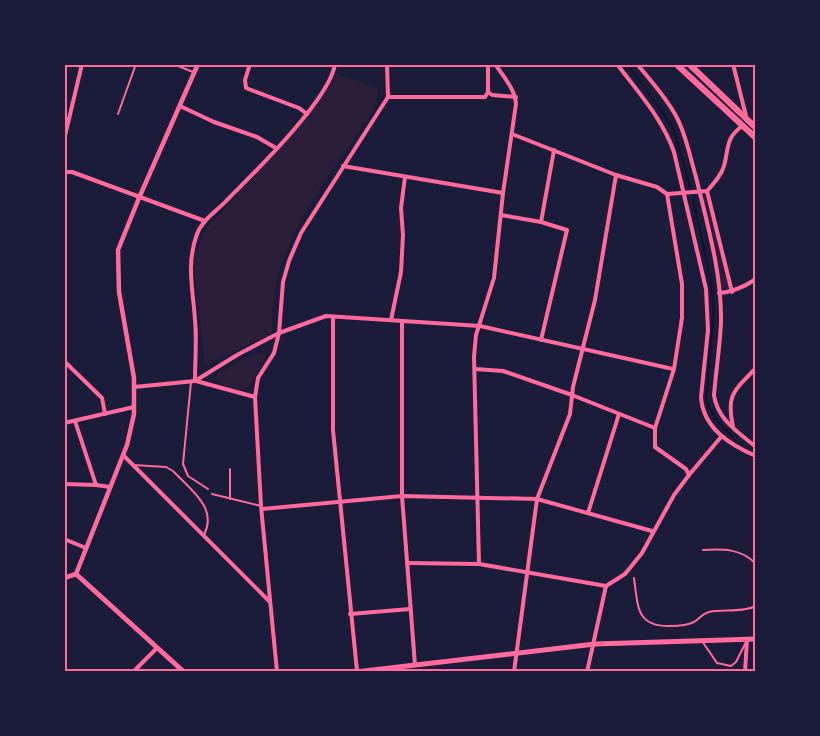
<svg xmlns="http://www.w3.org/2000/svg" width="820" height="736" viewBox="0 0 820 736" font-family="Manrope,sans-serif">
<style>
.green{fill:#2a1e3b}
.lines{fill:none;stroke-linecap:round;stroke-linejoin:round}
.stream{stroke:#12122b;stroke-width:2}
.service{stroke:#ff6b9d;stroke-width:2}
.minor{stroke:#ff6b9d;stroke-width:4}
.tertiary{stroke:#ff6b9d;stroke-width:4.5}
.secondary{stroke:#ff6b9d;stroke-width:5}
.primary{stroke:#ff6b9d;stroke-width:6}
.neatline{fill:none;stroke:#ff6b9d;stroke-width:2}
</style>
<rect width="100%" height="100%" fill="#1b1b3a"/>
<g class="green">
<path d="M335 73 378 88 377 99 371 114C339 161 297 214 280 269 274 290 272 312 272 334L205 365 193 259 205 230 304 121Z"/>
<path d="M708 197 729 288 721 289 702 198Z"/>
<path d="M262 353 266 355 250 387C239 392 221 388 215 378L218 373 250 356Z"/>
</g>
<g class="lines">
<g class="stream">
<path d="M627 64 659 107 673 128 690 186"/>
<path d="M693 199 710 277 714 308 706 400 716 420 733 437"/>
</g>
<g class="service">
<path d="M173 64 193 72"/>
<path d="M118 114 136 64"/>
<path d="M191 382 183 464 188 476 208 489"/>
<path d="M133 465 166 467 173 471C191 490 218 508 204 535"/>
<path d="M212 494 261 506"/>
<path d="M230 499V469"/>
<path d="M703 550C722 549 741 548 756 564"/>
<path d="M634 578C638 606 636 627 670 626 676 626 688 625 694 622 699 619 702 614 709 612 724 609 742 613 756 606"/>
<path d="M702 641 717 663 731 666 736 662 746 642"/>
</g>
<g class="minor">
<path d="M250 64 245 80 246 88 299 108 307 114"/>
<path d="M617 64C638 92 662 118 674 152L706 289 708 330 701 397C703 428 730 445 756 456"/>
<path d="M637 64C651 81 666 97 676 116 686 134 690 157 696 177 707 223 722 274 721 322 720 346 716 371 714 395 717 419 738 432 756 447"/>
<path d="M733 64 746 116"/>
<path d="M488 92 492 95 516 97"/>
<path d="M488 92V64"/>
<path d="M388 97H485L488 92"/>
<path d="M180 106 214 122 257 137 276 148"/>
<path d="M512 134 616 175 657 187 667 194 682 284V318L674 369 655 428V447L686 469 689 475 674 495 642 553 625 574 606 586 587 672"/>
<path d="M64 140 82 64"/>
<path d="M343 166 503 193"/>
<path d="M64 172H72L205 221"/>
<path d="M707 191 732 292"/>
<path d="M667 194 707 191C714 183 721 176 724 166 729 148 725 139 742 126"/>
<path d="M501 215 541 222 567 230 541 340"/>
<path d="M541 222 554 150"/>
<path d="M719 293C733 292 744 287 756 279"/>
<path d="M333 317V430L357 671"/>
<path d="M391 320 401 272 403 235 401 208 405 177"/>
<path d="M402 321V496L415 665"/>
<path d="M64 361 102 398 105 414"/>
<path d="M475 369 503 371 572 395 655 428"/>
<path d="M195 380C195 360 197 340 195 320 193 289 186 264 197 234 202 220 217 211 227 200 254 173 330 99 335 64"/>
<path d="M196 381 255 397"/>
<path d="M134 387 195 381 237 355 279 333 326 316 480 326 673 369"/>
<path d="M75 421 96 485"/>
<path d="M64 423 134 407"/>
<path d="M733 427C726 394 734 391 756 368"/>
<path d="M123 455 269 601"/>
<path d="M689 475 721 437"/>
<path d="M64 484 96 485 110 487"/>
<path d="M262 509 402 496 537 499 652 531"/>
<path d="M588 513 619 414"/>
<path d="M64 539 86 548"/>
<path d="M407 563 479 564 606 586"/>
<path d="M479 564 474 357 476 335 494 278 503 193 516 104C515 89 503 76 495 64"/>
<path d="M350 614 410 609"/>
<path d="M133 672 157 648"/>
<path d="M277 672 261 506 255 397 258 378 274 353 279 333 283 282 289 261 301 233 388 97 387 64"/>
<path d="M514 672 537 499 570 414 573 387 595 300 616 175"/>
<path d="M745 672 747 639"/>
</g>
<path class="tertiary" d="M76 574 127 445 134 414V378L119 292 118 250 139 198 198 64"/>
<g class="secondary">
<path d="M64 578 76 574 184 672"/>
<path d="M355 672 595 644 756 639"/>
</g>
<g class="primary">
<path d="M676 64 756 138"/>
<path d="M689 64 756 128"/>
</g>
</g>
<rect width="820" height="736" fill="none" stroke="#1b1b3a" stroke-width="132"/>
<rect x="66" y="66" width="688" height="604" class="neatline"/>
</svg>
